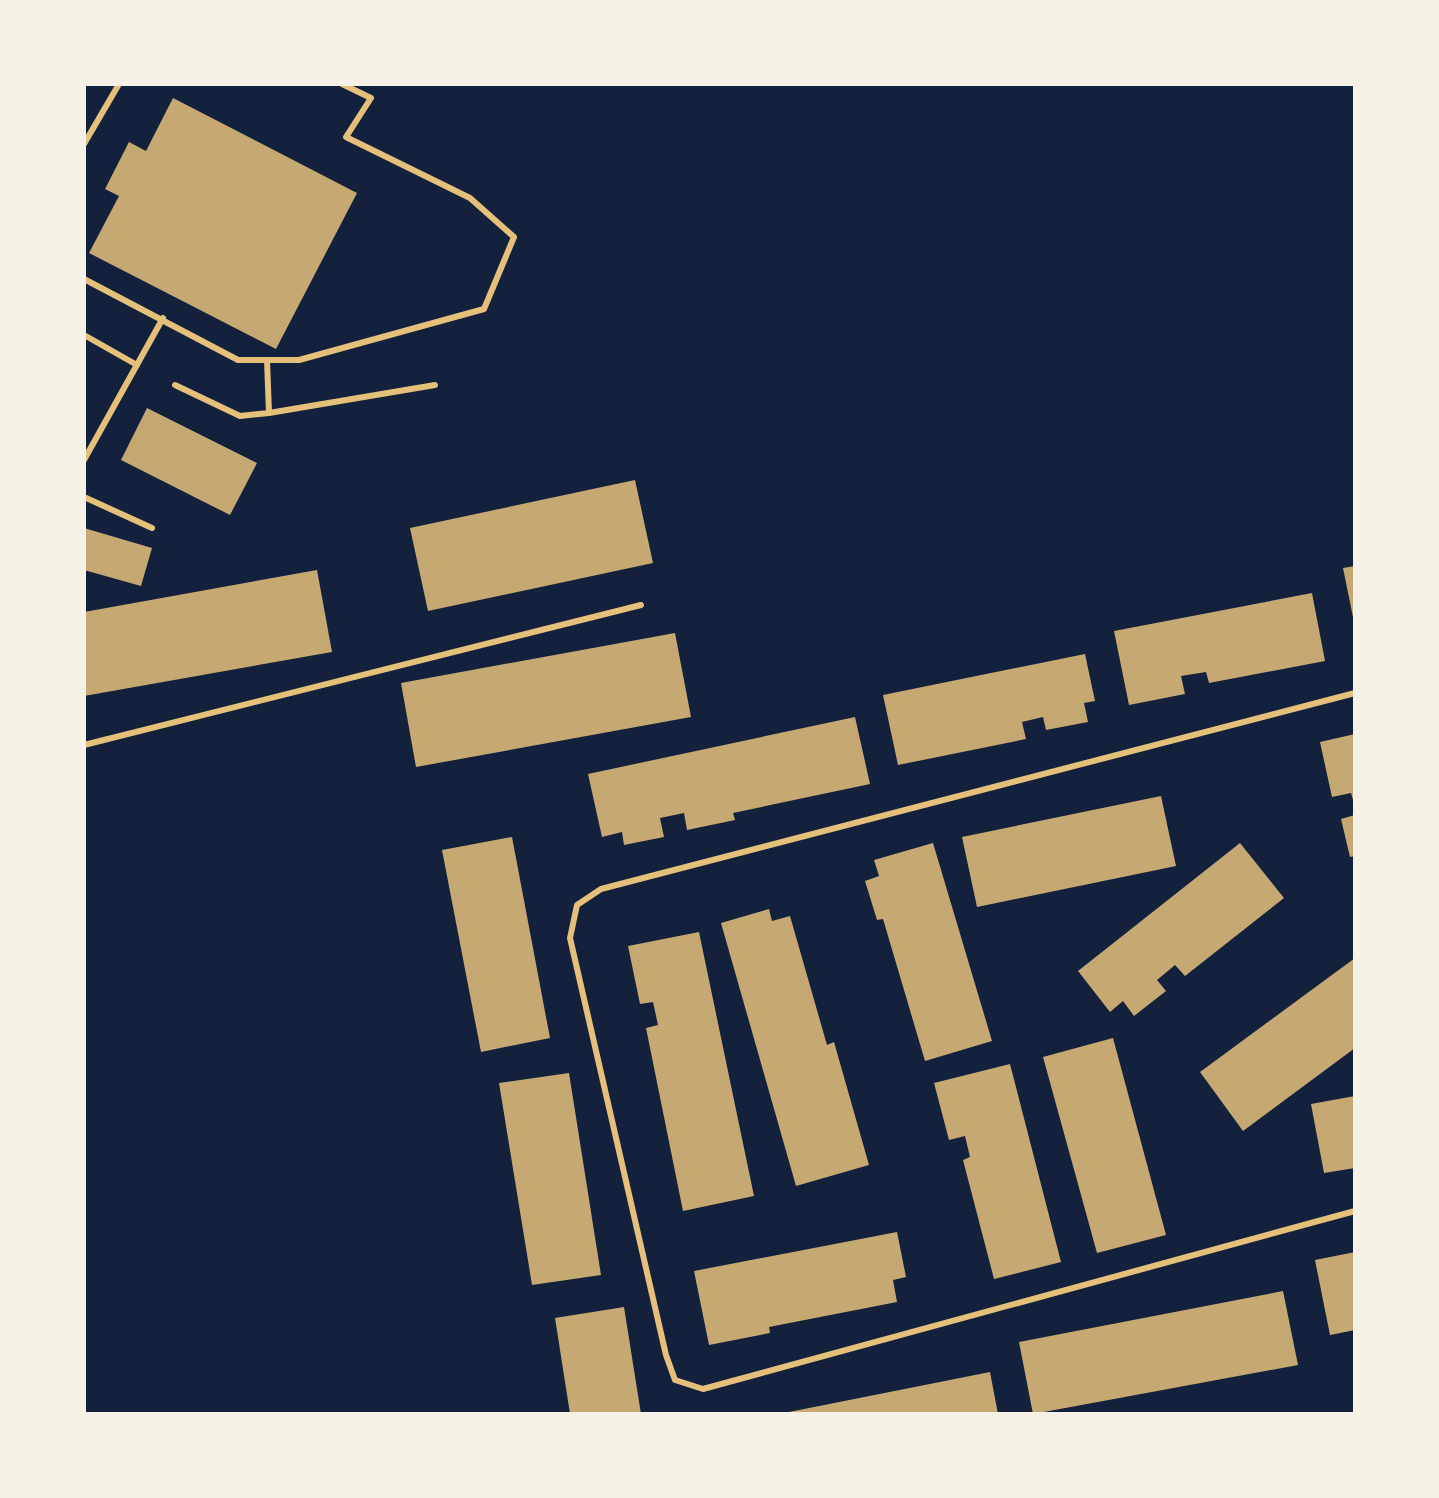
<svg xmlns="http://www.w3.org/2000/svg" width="1439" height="1498" viewBox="0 0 1439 1498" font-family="'Fira Sans',sans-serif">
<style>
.building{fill:#c6a872}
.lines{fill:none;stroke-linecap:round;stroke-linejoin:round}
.service{stroke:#e5c07b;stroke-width:6}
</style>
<rect width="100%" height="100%" fill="#14213d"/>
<g class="building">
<path d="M173 98 357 193 276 349 89 253 119 196 105 189 129 142 146 151Z"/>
<path d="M147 408 257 463 230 515 121 460Z"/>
<path d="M635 480 653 563 428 611 410 528Z"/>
<path d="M84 528 152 548 141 586 84 570Z"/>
<path d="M1355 566V622H1354L1343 568Z"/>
<path d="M317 570 332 652 84 696V612Z"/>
<path d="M1312 593 1325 661 1209 683 1206 672 1181 676 1185 694 1129 705 1114 631Z"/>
<path d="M675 633 691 717 416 767 401 683Z"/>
<path d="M1085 654 1095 701 1084 703 1088 722 1046 730 1043 717 1022 722 1026 739 898 765 883 695Z"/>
<path d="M855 717 870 784 733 813 735 820 687 830 684 813 660 818 664 837 624 845 622 832 602 837 588 774Z"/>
<path d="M1355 734V803H1354L1351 793 1332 797 1320 742Z"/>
<path d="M1161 796 1176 866 977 907 962 837Z"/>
<path d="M1355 815V856L1350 857 1341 819Z"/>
<path d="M512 837 550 1038 481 1052 442 850Z"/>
<path d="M933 843 992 1041 925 1061 883 919 877 920 865 881 879 876 874 860Z"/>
<path d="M1240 843 1284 898 1185 976 1175 965 1157 980 1166 991 1134 1016 1123 1001 1110 1012 1078 971Z"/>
<path d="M769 909 772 921 790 916 827 1045 834 1042 869 1165 796 1186 721 923Z"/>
<path d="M699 932 754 1196 683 1211 646 1028 658 1025 653 1002 640 1004 628 946Z"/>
<path d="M1355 958V1048L1243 1131 1200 1072Z"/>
<path d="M1113 1038 1166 1235 1097 1253 1043 1057Z"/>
<path d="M1010 1064 1061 1262 994 1279 963 1160 970 1157 965 1136 949 1140 934 1083Z"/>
<path d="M569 1073 601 1275 532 1285 499 1083Z"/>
<path d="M1355 1096V1168L1324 1173 1311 1104Z"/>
<path d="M897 1232 906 1277 893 1280 897 1302 769 1327 770 1333 709 1345 694 1271Z"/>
<path d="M1355 1252V1330L1330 1335 1315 1260Z"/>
<path d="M1283 1291 1298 1365 1033 1414 1019 1342Z"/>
<path d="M624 1307 641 1414H570L555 1318Z"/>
<path d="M990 1372 998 1414H784V1413Z"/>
</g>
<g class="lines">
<g class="service">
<path d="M84 144 119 84"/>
<path d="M84 279 238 360H299L484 309 514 237 470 198 346 137 371 98 342 84"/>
<path d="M84 335 137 365"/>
<path d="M175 385 240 416 269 413 267 360"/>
<path d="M269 413 435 385"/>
<path d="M84 460 163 318"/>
<path d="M84 497 152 528"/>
<path d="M1355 693 601 889 577 905 570 938 666 1355 675 1380 703 1389 1355 1211"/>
<path d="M84 745 641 605"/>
</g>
</g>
<rect width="1439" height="1498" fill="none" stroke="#f6f1e7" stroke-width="172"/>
</svg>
